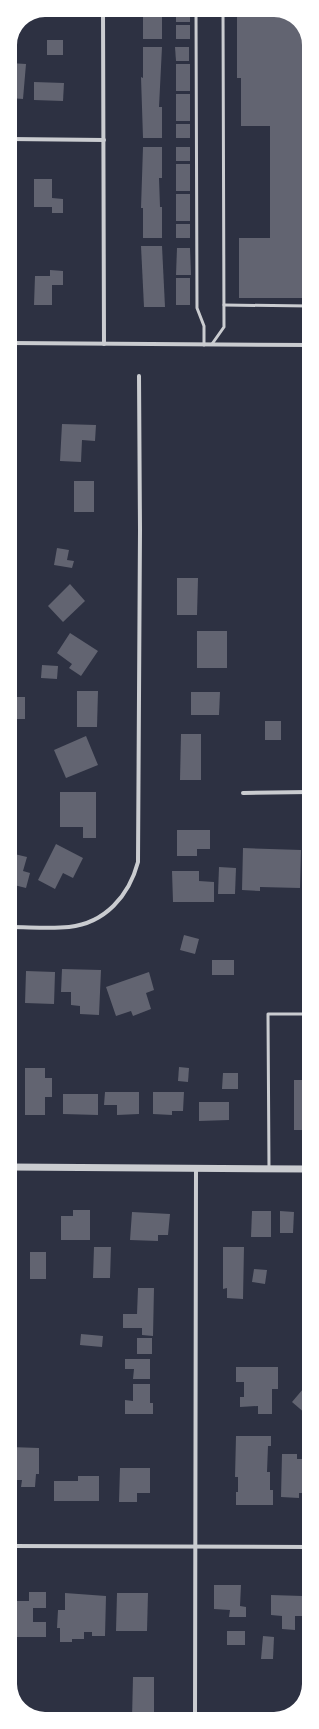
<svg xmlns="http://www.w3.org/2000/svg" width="319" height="1729" viewBox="0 0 319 1729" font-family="Helvetica,sans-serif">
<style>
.building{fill:#626471}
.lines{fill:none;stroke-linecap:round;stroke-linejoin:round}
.service{stroke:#caccd0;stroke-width:3}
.minor{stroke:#caccd0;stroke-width:4}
.tertiary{stroke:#caccd0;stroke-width:7}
</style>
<rect width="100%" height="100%" fill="#2d3142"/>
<g class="building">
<path d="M45 10H60L59 16H45Z"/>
<rect x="143" y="10" width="19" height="29"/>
<rect x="176" y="10" width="14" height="12"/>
<path d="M237 10H278L298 20 309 41V298H239V238H270V126H241V78H237Z"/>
<rect x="176" y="25" width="14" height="14"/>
<rect x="47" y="40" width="16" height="15"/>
<path d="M143 47H162L159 107H162V138H143L141 77 143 78Z"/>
<path d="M175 47H189V61H176Z"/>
<path d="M10 63 26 64 23 99 10 98Z"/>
<rect x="176" y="64" width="14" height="27"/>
<path d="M34 82 64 83 63 101 34 100Z"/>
<rect x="176" y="94" width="14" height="27"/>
<rect x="176" y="124" width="14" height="14"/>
<path d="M143 147H162V178H159L160 207H162V238H143V208H141Z"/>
<rect x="176" y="147" width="14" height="14"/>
<rect x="176" y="164" width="14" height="27"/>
<path d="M34 179H52V198L63 199V213H52V207H34Z"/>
<rect x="176" y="194" width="14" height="27"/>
<rect x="176" y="224" width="14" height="14"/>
<path d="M141 246H162L165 307H144Z"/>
<path d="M177 248H190L191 275H176Z"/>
<path d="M50 270 63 271V285H52V305H34L35 276H50Z"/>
<rect x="176" y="278" width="14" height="27"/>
<path d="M62 424 96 425 95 441 82 440 81 462 60 461Z"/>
<rect x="74" y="481" width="20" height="31"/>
<path d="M57 548 69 550 67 560 74 561 72 568 54 565Z"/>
<path d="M177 578H198L197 615H177Z"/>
<path d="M70 584 85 601 63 622 48 606Z"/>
<rect x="197" y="631" width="30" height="37"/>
<path d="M70 633 98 651 81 676 69 668 72 664 57 653Z"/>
<path d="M42 665 58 666 57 679 41 678Z"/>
<path d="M77 691H98L97 727H77Z"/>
<path d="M191 692H220L219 715H191Z"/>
<rect x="10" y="697" width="15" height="22"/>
<path d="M304 714H309V749H303Z"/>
<rect x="265" y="721" width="16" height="19"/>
<path d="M181 734H201V780H180Z"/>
<path d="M86 736 98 765 66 778 54 750Z"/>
<path d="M60 792H96V838H83V827H60Z"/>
<path d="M177 830H210V849H197V856H177Z"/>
<path d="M56 844 83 858 73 878 63 873 55 889 38 880Z"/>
<path d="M243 848 301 850 300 888 260 887V891L242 890Z"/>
<path d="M10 853 27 857 23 871 30 873 26 888 10 884Z"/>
<path d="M219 867 236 868 235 894H218Z"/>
<path d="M172 871H199V881L214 882V902H173Z"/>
<path d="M184 935 199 939 195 954 180 950Z"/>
<rect x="212" y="960" width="22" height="15"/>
<path d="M62 969 101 970 99 1015 80 1014V1006L71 1005V992H61Z"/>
<path d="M26 971 55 972 54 1004 25 1003Z"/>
<path d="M149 972 154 990 146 993 151 1009 133 1016 131 1011 116 1016 106 987Z"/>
<path d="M179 1067 189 1068 188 1082 178 1081Z"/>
<path d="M25 1068H45V1078H52V1097H45V1115H25Z"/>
<path d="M223 1073H238V1089H222Z"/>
<rect x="294" y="1080" width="15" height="50"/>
<path d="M105 1092H139V1114L117 1115V1105H104Z"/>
<path d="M153 1092H184L183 1111H172V1115L153 1114Z"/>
<path d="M63 1094H98V1115L63 1114Z"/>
<path d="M199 1102H229V1120L199 1121Z"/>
<path d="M73 1210H90V1240H61V1216H73Z"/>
<path d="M252 1211H271V1237H251Z"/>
<path d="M280 1211 294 1212 293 1233H280Z"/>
<path d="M132 1212 170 1214 168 1235H158V1241L130 1240Z"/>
<path d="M94 1247H111L110 1278H93Z"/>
<path d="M223 1247H244L243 1299 227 1298V1288L223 1289Z"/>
<rect x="30" y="1252" width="16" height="27"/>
<path d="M254 1269 267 1270 265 1284 252 1282Z"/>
<path d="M138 1288H154L153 1336 142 1335V1328H123V1314H137Z"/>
<path d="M81 1334 103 1336 102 1347 80 1345Z"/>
<rect x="137" y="1338" width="15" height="16"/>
<path d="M125 1359H150V1379H133L134 1369H125Z"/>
<path d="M236 1367H278V1389H272V1414H258V1406L240 1407V1397H244V1382H236Z"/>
<path d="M309 1382V1410L306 1414 292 1402Z"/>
<path d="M133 1384H150V1403H153V1414H125V1400L133 1401Z"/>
<path d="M236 1436H271V1446H268L267 1472H270V1490H273V1505H236V1492H238V1477H235Z"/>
<path d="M10 1447 39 1448V1474H36L35 1487H21L22 1480H13L12 1501H10Z"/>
<path d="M282 1454H297V1459H305V1454H309V1493H299V1498L281 1497Z"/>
<path d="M120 1468H150V1493H137V1502H119Z"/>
<path d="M78 1476H99V1501H54V1481H78Z"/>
<path d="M214 1585H241L240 1606 246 1607V1617H229L230 1610 214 1609Z"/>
<path d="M29 1592H46V1608H33V1622H46V1637H11L10 1601H29Z"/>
<path d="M65 1593 106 1596 105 1636H92V1632H84V1639H72V1642H60V1628H57L58 1610H65Z"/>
<path d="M117 1593H148L147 1631H116Z"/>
<path d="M271 1595 303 1596V1616H295V1630L282 1629V1616L271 1615Z"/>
<rect x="227" y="1631" width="18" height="14"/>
<path d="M263 1636 274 1637 273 1659H261Z"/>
<path d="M133 1677H154V1719H132Z"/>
</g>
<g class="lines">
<g class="service">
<path d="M196 10 197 308 204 326V345"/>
<path d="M224 305 309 306"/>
<path d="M212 344 224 327 223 10"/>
<path d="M269 1169 268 1014H309"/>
</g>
<g class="minor">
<path d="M103 10 104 344"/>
<path d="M10 139 104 140"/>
<path d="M10 343 309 345"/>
<path d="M243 793 309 792"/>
<path d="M10 927C29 927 50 929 69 927 105 923 129 896 138 862L140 530 139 376"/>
<path d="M10 1546 309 1547"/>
<path d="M195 1719 196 1169"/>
</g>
<path class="tertiary" d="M10 1167 309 1169"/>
</g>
<path d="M0 0H319V1729H0ZM45 17H274A28 28 0 0 1 302 45V1684A28 28 0 0 1 274 1712H45A28 28 0 0 1 17 1684V45A28 28 0 0 1 45 17Z" fill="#fff" fill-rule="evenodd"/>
</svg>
